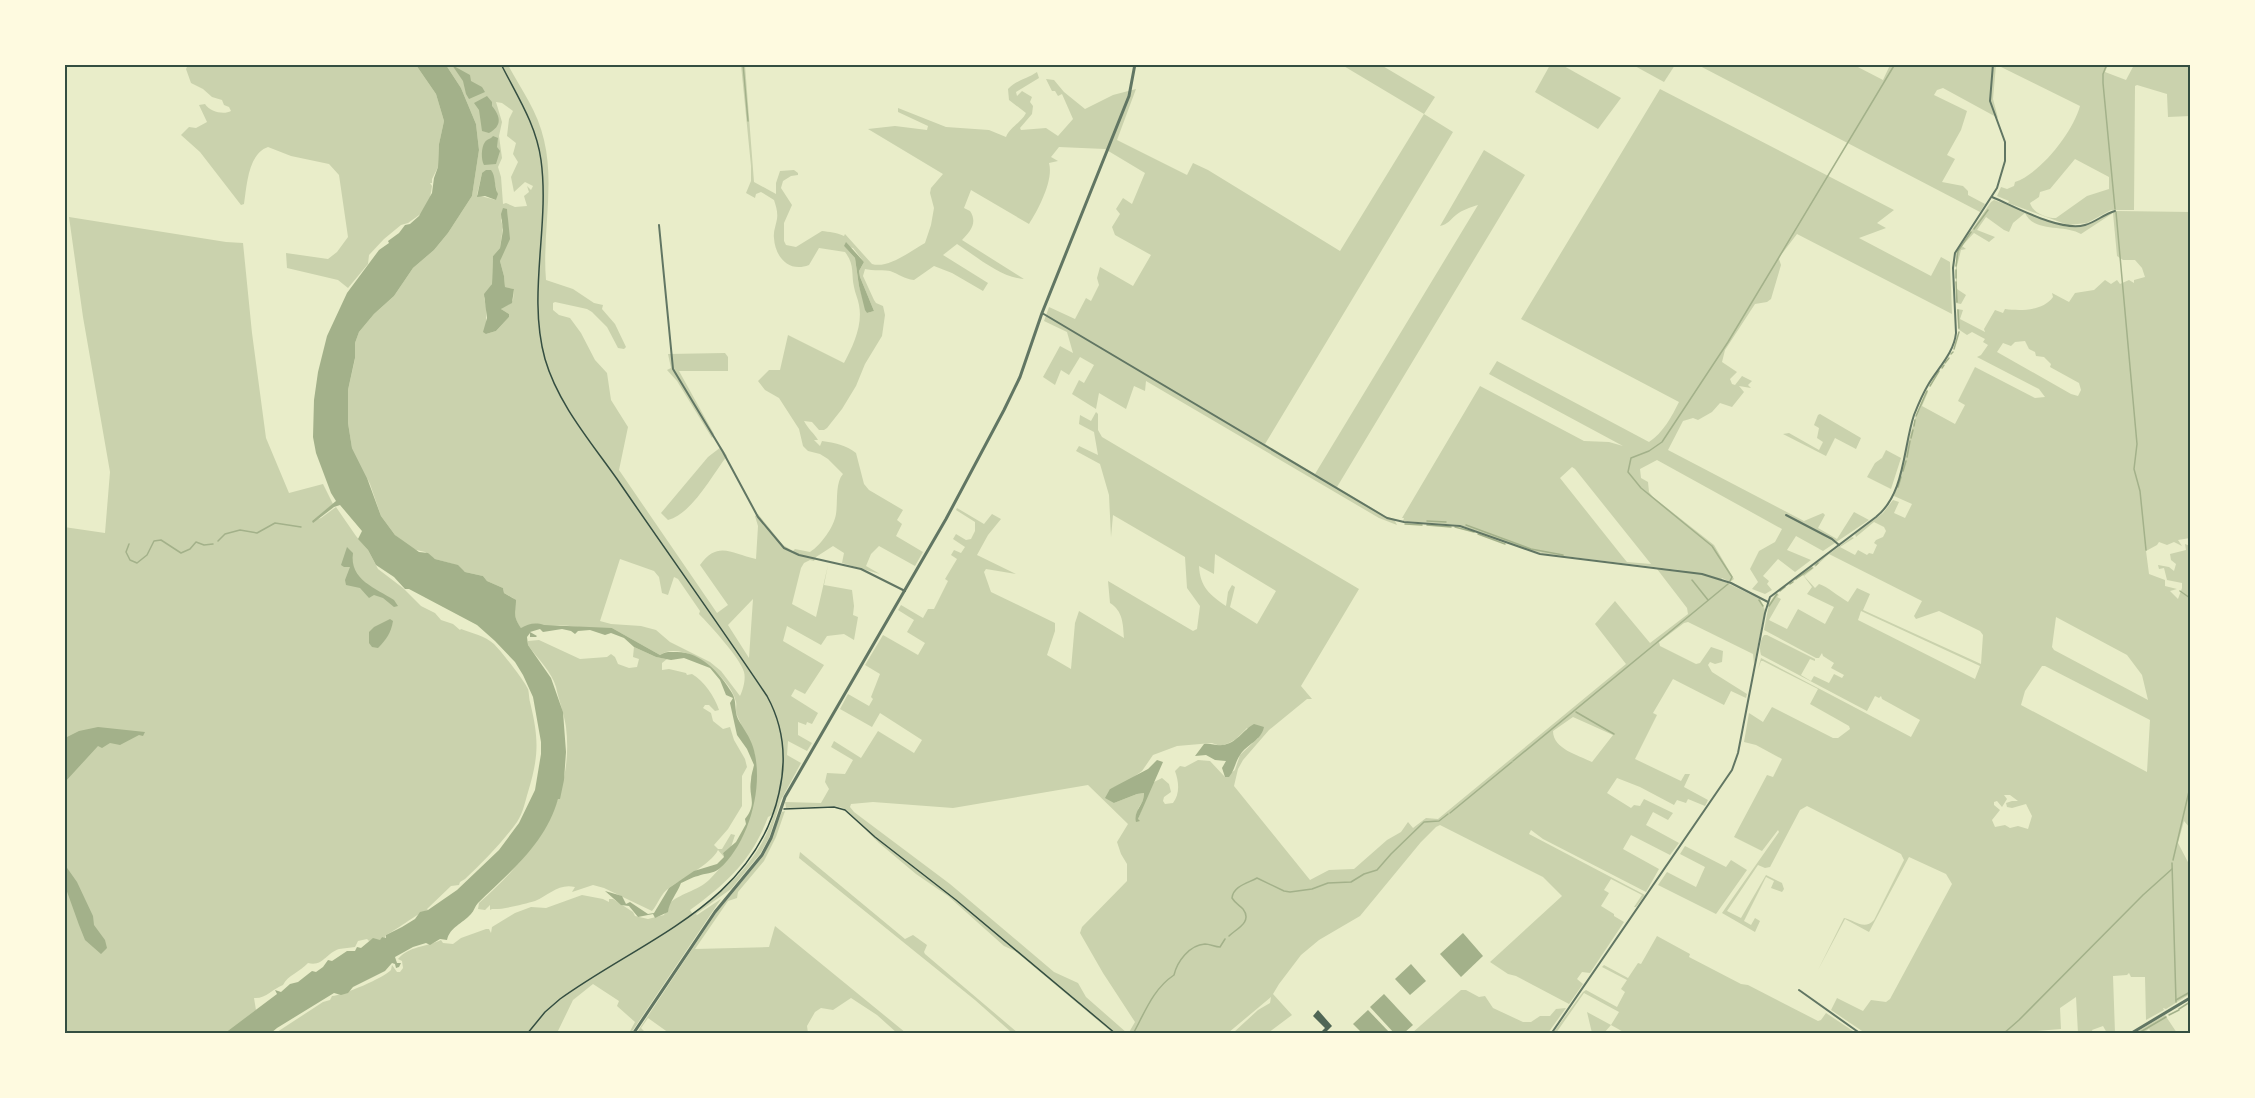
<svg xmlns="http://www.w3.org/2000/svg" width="2255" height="1098" viewBox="0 0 2255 1098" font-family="'PT Sans',sans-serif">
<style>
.green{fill:#cad2ad;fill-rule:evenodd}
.water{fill:#a3b18a}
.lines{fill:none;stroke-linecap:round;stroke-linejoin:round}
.stream{stroke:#a3b18a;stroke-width:1.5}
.building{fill:#4f6655}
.path{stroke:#344e41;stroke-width:1.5}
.minor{stroke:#617663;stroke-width:2}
.tertiary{stroke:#617663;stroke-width:3}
.neatline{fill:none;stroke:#344e41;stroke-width:2}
</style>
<rect width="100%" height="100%" fill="#e9edc9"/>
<g class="green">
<path d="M188 65H416L436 94 444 121 439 144 438 167 432 179V183H430L432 186 430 198 422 213 408 223 401 225 384 239 369 255 368 264 348 288 338 280 287 268 286 253 328 259 337 252 348 237 339 175 329 164 291 156 268 147C248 154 247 185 244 204L241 205 200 152 181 135 189 127 196 128 207 122 199 105 205 104C210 112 224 115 231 111L229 107 224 105 222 100 212 97 203 89 191 83 186 69Z"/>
<path d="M446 65H508C521 89 538 112 544 140 555 186 542 233 546 280L573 289 594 303 603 305 602 309 615 324 626 347 624 349 618 348 607 327 592 312 587 309 555 302 553 303V310L559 315 570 318 581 333 595 360 607 373 611 400 628 427 619 470 717 613 728 605 700 565C718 540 732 554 756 559L758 526 755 516 758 514 783 545 793 551 795 549 810 552C821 545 834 527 836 514 838 501 835 483 843 474L828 459 820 454 808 451 803 446 799 429 779 398 765 390 758 381 769 370H780L788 335 844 363C853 346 863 325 859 305 858 299 855 293 854 287 851 273 855 265 845 252L819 248 809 265C789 273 775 257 774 238 773 232 776 225 777 219 778 212 776 206 774 200L761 192 756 194 755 198 746 193 751 181V166L741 65H745L754 182 776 194V183L780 171 794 170 798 173V175L791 176 783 181 781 188 792 205 784 223V241L786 245 796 247 822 231C829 232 836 232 844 236L845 234 872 264C888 269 911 251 925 243L931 225 934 208 930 193 931 188 943 174 868 129 895 126 927 130 928 126 898 112V108L946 127 989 130 1006 137C1010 127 1021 123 1026 113L1009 100 1008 89C1016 80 1027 79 1037 72L1039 78 1016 92 1017 96 1022 91 1032 97 1030 102 1033 106 1032 114 1020 128 1021 130 1046 128 1058 136 1073 119 1062 94 1058 96 1055 91H1052L1046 79 1054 80 1064 92 1085 109 1113 95 1136 89 1117 140 1187 175 1193 163 1208 170 1340 251 1424 114 1342 65H1381L1435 97 1424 114 1453 132 1265 444 1315 474 1478 205C1471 207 1462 210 1456 215 1450 220 1448 224 1440 226L1484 150 1525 175 1337 487 1385 516 1394 519 1397 525 1379 518 1146 381 1145 391 1134 386 1126 409 1099 393 1096 409 1072 394 1079 380 1084 383 1094 365 1080 357 1069 375 1061 370 1055 385 1043 377 1060 346 1073 353 1067 332 1044 321 1049 307 1075 319 1086 298 1091 301 1099 285 1097 278 1100 267 1133 286 1151 255 1115 235 1112 227 1120 214 1116 209 1123 198 1132 204 1145 173 1105 149 1059 147 1051 157 1058 161 1049 163C1054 180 1038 210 1029 224L971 190 964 208 970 211C978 223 970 232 962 240L1024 279C1001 278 976 256 957 244L943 255 988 283 983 291 952 273 934 266 914 280C904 279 899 274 890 271 887 270 872 271 865 269L863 276 874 300 876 303 883 306 885 315 882 336 865 364 856 386 842 409 827 428 824 430H819L812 422 804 421C808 429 814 433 818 440H814L820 446 822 441C835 443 846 445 856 453L864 484 869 490 903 510 897 520 902 524 896 536 923 552 915 566 879 546 871 554 866 566 880 574 842 563 844 553 833 546 816 557 814 561 810 560 804 563 801 568 792 604 816 617 828 565 824 585 852 590 854 606 853 615 858 617 854 640 844 634 827 636 821 645 787 626 783 641 824 665 805 694 795 689 791 696 818 713 812 724 807 722 806 725 798 722V735L812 743 807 751 788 741 787 755 801 763 781 800 769 838 760 854 731 889 696 914 697 915 721 899 631 1033H629L635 1022 617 1006 619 1001 593 984 573 1000 557 1033 274 1034 323 1002 330 1000 332 996C343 995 384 978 391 970L392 965 397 972H400L403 968 402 961 398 959C409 946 426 947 441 940L443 943 453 944 461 938 486 929H489L491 933 492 927 515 913 531 907 546 908 582 895 603 899 609 902V899H613L633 912 635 916 648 919 664 915C666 912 667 906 670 903 677 895 699 890 709 880 738 851 757 817 755 775 755 767 756 760 754 752 750 739 742 728 737 715 735 710 737 706 736 702 732 686 720 676 709 666 699 656 673 645 660 655L612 628 599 629 560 625 521 628C514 618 514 614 516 603L513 598 504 593 503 588 487 581 483 576 465 572 453 564 435 559 425 552 412 549 395 535 381 516 370 484 352 448 348 423V390L355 359V343L359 332 374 314 394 296 413 268 434 250 448 233 472 196 479 150 476 124 461 88ZM496 102 502 103 513 111 509 119 507 136 516 143 513 154 518 162 511 177 514 192 525 182 533 186 531 190 527 186 529 192 524 196 527 206 515 207 506 203 503 204 501 177 498 167 502 158 499 136 502 122ZM482 173 493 176 497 192 496 200 477 195ZM507 209 509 240 501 254 500 261 504 276 505 287 514 289 513 300 510 304 504 306 501 309 509 314V317L496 331 486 334V306L484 298 492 284 493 256 500 248 503 227 501 220ZM844 246 853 248 864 262 859 271 860 277 874 311 867 313 859 286 855 258ZM620 559 654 571 659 577 662 593 668 595 674 577 678 579 700 611 699 614C709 624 741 659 744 672 746 679 743 690 740 696L721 671 710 662 670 642 656 630 641 626 611 624 600 621ZM753 599 749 658 728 625ZM774 814C761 858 729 887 694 914L692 913 690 910C727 883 752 860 768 817Z"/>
<path d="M1550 65H1562L1621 98 1598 129 1535 92Z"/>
<path d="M1633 65H1675L1664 82Z"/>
<path d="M1698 65H1854L1883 80 1890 65H1996L1993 99 1998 118 1943 88 1937 90 1934 95 1967 111 1961 130 1947 155 1955 159 1942 182 1963 186 1968 191V195L1985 204 1980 212Z"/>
<path d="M1997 65H2108L2105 72 2126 80 2134 65H2190V116L2168 117 2167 94 2137 85 2135 86 2134 210H2111L2087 223 2068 225 2008 203 2009 201 1997 196 2001 187 2007 189 2014 186 2015 182C2041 173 2073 132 2080 106ZM2075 159 2109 177V189L2087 196 2056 218C2046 218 2033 213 2030 203L2039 197 2040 192 2050 189Z"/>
<path d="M1660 89 1894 210 1877 223 1886 228 1859 238 1931 276 1941 257 1950 262 1952 314 1797 234 1781 255 1779 259 1781 265 1771 299 1767 302 1755 304 1725 350 1722 362 1737 372 1730 379 1732 384 1735 385 1742 376 1752 381 1748 385 1751 388 1739 386 1744 392 1732 407 1720 403 1712 412 1698 420 1693 418 1683 421 1668 450 1804 521 1823 513 1825 515 1818 528 1837 539 1854 512 1869 520 1823 551 1796 536 1787 550 1811 560 1795 572 1778 559 1763 576 1769 581 1767 584 1772 590 1765 594 1752 589 1758 582 1750 569 1759 551 1775 542 1782 529 1657 460 1640 469 1641 478 1648 482 1649 492 1653 497 1714 545 1734 579 1730 582 1722 578 1721 580 1760 599 1765 610 1754 664 1753 654 1688 622 1684 623 1659 642 1660 646 1696 664 1700 663 1711 647 1723 651 1722 662 1715 664 1710 662 1708 665 1712 672 1747 694 1746 698 1731 691 1724 705 1673 679 1653 713 1657 715 1635 759 1681 781 1685 774H1690L1684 787 1708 800 1705 806 1688 799 1686 803 1677 800 1674 805 1640 787 1617 778 1607 793 1631 808 1634 805 1640 806 1644 799 1673 813 1668 820 1653 812 1646 825 1679 843 1670 855 1631 835 1623 849 1659 869 1646 892 1543 839 1531 830 1529 834 1645 895 1636 907H1634L1642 895 1611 879 1604 890 1609 893 1601 906 1614 914V916L1624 922 1590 973 1582 972 1577 979 1583 984 1569 1004 1516 976 1508 974 1490 962 1562 896 1543 877 1440 825 1436 827 1421 842 1360 916 1319 940 1301 955 1279 984 1273 994 1292 1015 1268 1033H1233L1258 1010 1270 1003 1271 997 1228 1033 1128 1034 1135 1022 1103 973 1080 933 1082 927 1127 881V864L1121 854 1117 842 1128 824 1088 785 953 808 873 802 851 804 850 807 854 812 950 884 1054 972 1078 983 1086 997 1127 1033 1114 1034 1015 951 1004 946 948 896 916 874 879 843 843 808 834 806 786 808 785 802 821 803 829 789 825 782 827 773 845 774 853 760 831 747 834 741 861 758 878 731 914 753 922 740 880 713 872 727 840 709 848 694 869 706 873 699 871 697 880 674 865 665 883 635 918 655 925 643 907 632 914 620 898 610 901 605 923 618 928 609H934L948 581 945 579 957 559 951 555 954 550 961 553 965 547 953 539 956 534 966 540 971 539 975 531V522L956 510 957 508 984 524 992 514 1001 519 988 535 977 555 1016 574 986 569 984 572 991 592 1055 623V631L1047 655 1071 669 1075 623 1079 611 1124 638C1123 624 1123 611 1110 603L1108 581 1193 631 1197 629 1200 606 1187 588 1185 557 1113 515 1111 537 1109 495 1100 464 1076 451 1079 446 1098 455 1094 432 1079 424 1080 415 1091 421 1096 412 1098 414V430L1102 437 1359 589 1301 686 1312 699H1307L1269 730 1243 760 1238 769 1234 786 1310 880 1329 870 1354 869 1387 840 1401 832 1408 822 1413 828 1426 818 1438 819 1626 664 1595 624 1615 601 1650 643 1688 614 1687 608 1657 569 1687 571 1547 554 1528 550 1460 525 1403 521 1404 518H1402L1480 386 1584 441 1609 442 1623 446 1489 374 1497 361 1649 442C1663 433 1672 416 1679 402L1521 319ZM1572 467 1575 469 1651 564 1627 562 1622 556 1560 478ZM1215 554 1276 591 1257 624 1230 607 1235 587 1232 585 1228 592 1226 606C1210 595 1200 587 1199 566L1214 574ZM1573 717 1613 735 1592 762C1578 755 1553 749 1553 731ZM1247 728 1258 738 1240 755 1235 770 1225 777 1210 761 1198 760 1185 767 1180 766 1175 771C1179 782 1180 794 1173 803L1165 804 1163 801 1164 797 1171 792 1169 784 1162 778 1152 783 1138 819V809L1145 797 1144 793 1137 794 1114 803 1110 789 1128 781 1142 771 1153 755 1177 746 1212 743 1220 746 1229 743 1236 739Z"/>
<path d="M1994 200 2063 226C2091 231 2094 216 2117 211L2190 212V538L2178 540 2182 546 2174 542 2167 545 2159 542 2157 545 2146 551 2149 574 2165 580V586L2177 589 2170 591 2178 599 2182 588V583L2167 580 2164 568 2159 569 2158 565 2169 567 2174 571 2176 564 2171 560 2170 554 2186 550 2185 544 2190 546V843L2188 839 2190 828 2184 821 2178 843 2190 866V994L2166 1009 2163 1008 2164 1010 2146 1020 2145 977H2131L2129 973 2127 975 2113 976 2115 1033H2107L2103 1026 2092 1030 2093 1033H2078L2076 997 2060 1008 2061 1029 2037 1031V1034L1865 1033 1831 1010 1837 998 1863 1011 1871 1000 1886 1002 1890 999 1952 884 1946 874 1909 857 1869 932 1845 919 1818 970 1844 918C1855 920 1864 931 1874 920L1904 860 1901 854 1807 806 1800 810 1770 867 1765 868 1758 865 1727 911 1741 918 1766 875 1782 883 1784 889 1782 892 1771 888 1774 881 1766 877 1744 921 1751 925 1755 918 1760 921 1755 932 1722 913 1779 832 1778 830 1762 851 1734 837 1767 775 1773 777 1782 759 1756 745 1744 742 1749 713 1763 722 1772 707 1833 738H1838L1850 729 1849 726 1810 704 1818 689 1763 661H1761L1758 669 1761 658 1911 737 1920 720 1882 699 1881 696 1879 698 1875 696 1867 711 1761 655C1759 649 1760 640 1764 635H1767L1815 659V661L1810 659 1801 675 1811 681 1814 676 1829 683 1834 674 1842 678 1844 675 1831 668 1834 663 1823 656 1822 653 1819 658H1816L1764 630 1769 604 1776 593 1779 595 1777 597 1781 599 1769 620 1787 629 1798 609 1825 624 1834 607 1807 594 1812 587 1803 575 1790 584 1812 566 1814 568 1804 576 1815 588 1819 584C1827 586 1839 597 1848 602L1857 588 1870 594 1863 610 1981 664 1983 635 1980 631 1939 611 1916 619 1914 616 1922 601 1829 554 1815 567 1814 565 1852 537 1854 538 1840 547 1855 555 1858 550 1867 555 1869 553 1873 554 1877 545 1874 543 1876 540 1883 537 1886 531 1884 527 1874 522 1856 537 1855 534 1883 513 1893 500 1899 502 1894 513 1905 518 1912 504 1894 496C1905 461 1910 423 1927 390L1928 392 1922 406 1955 424 1965 405 1958 401 1975 367 2035 398 2045 397 2039 389 1977 357 1981 355 1988 345 1983 342 1985 339 1972 332 1967 335 1958 329 1957 309 1963 310 1960 319 1985 332 1984 329 1995 310 2003 313 2005 309C2021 311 2043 311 2053 297L2052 293 2069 302 2075 293 2094 290 2105 280 2111 284 2117 280 2120 284 2129 280 2134 283V280L2145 277 2142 268 2135 260H2123L2117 256 2113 213 2081 234C2065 224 2034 233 2025 213L2013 223 2009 232 2004 230 1986 217 1977 230 1995 237 1989 242 1974 233 1962 246 1966 249 1961 250 1957 266V289L1966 295 1961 304 1956 303V253L1991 202ZM2025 341 2029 349 2035 352 2036 356 2044 357 2051 364 2050 367 2079 383 2081 390 2078 396 2071 394 1997 352 2003 343 2011 346 2015 342ZM1861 611 1980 666 1975 679 1858 620ZM2056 617 2127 655 2142 675 2148 700 2054 650 2052 647ZM2042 666H2045L2150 720 2147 772 2021 705 2025 691ZM2004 795H2010L2018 801H2012L2006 803 2007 807 2012 808 2026 804 2032 816 2028 829 2018 826 2010 828 2005 825 1995 827 1992 820 2000 810 1994 805V802L1997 801 2002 807 2007 799Z"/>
<path d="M69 217 226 242 243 243 252 333 266 438 289 493 323 484 333 504 312 521 321 518 336 507 356 536 368 550 378 569 403 588 421 606 435 613 441 620 453 624 460 630 461 629C472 633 485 636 494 644 501 651 524 680 528 689 529 692 529 698 530 702 539 739 539 756 528 792 525 802 523 813 517 822 502 843 484 861 465 879L460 882 459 885 451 886 427 909 428 910C417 913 400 928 386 935L385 938 382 937 380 941 373 939 369 941 367 939 358 941 355 947C350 948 344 948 339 949 326 953 323 967 308 963 300 972 288 975 283 985 272 989 266 999 254 998L256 1010 225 1033H65L64 527 105 533 110 472 83 317Z"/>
<path d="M725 353 728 357V371H679L714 434 712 438 677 381 667 370 671 368 668 354Z"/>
<path d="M1820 414 1861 438 1856 449 1835 438 1826 456 1783 434 1789 433 1819 450 1823 442 1817 438 1819 428 1814 425 1818 415Z"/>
<path d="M721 447 727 456C712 475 692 514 668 520L661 513 708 457Z"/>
<path d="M1886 450 1901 458 1891 489 1867 477 1875 463 1882 458Z"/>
<path d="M539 640 580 659 607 657 611 654 615 657 618 664 629 668 637 667 639 659 633 657 634 647 656 657 667 659 662 663V670L669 669 686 673 687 675 692 674C704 681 715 697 719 710L715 711 709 705H705L703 708 711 713 713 721 723 729 730 727 734 740 745 759 747 767 742 776V806L728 829 714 845 718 849H722L731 834 735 835 731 847 723 853 724 857 718 850C711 864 682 879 669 888 661 893 658 904 652 911L604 888 593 885 572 892 575 887C559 883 549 895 535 901 524 904 502 910 492 909L490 910V905L485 910 478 909 479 903C531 857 575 802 566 727 564 713 559 701 556 687 552 672 537 658 528 645V641Z"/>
<path d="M785 811 776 837 764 861 738 892 737 898 728 901 695 949 769 947 775 926 906 1033H897L877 1015 851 998 833 1010 821 1008 815 1012 807 1026 808 1033H669L648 1018 641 1028 646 1033 636 1034 716 913 764 855 782 812Z"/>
<path d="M1685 846 1726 867 1731 860 1747 870 1716 914 1658 885 1667 872 1696 887 1705 867 1680 854Z"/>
<path d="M800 852 905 939 913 935 927 945 924 952 925 954 1018 1033 1010 1031 975 1000 799 858Z"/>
<path d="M1657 936 1690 954 1689 957 1741 984 1748 985 1818 1021 1821 1020 1826 1013 1856 1033 1627 1034 1611 1025 1604 1033H1592L1587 1012 1611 1025 1619 1012 1584 993 1556 1033H1553L1583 992 1586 990 1617 1007 1625 992 1621 989 1627 980 1602 967 1604 965 1628 978 1638 963 1641 964Z"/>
<path d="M1461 990H1466L1479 997 1485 996 1493 1008 1523 1022H1531L1540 1016H1550L1556 1009 1566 1008 1548 1033H1412Z"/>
<path d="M2165 1015 2177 1033H2152L2149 1029 2143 1033 2133 1034Z"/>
</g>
<g class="water">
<path d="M416 65H446L461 88 476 124 479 150 472 196 448 233 434 250 413 268 394 296 374 314 359 332 355 343V358L348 390V423L352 448 367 478 381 516 395 535 419 552 428 553 435 559 458 565 465 572 483 576 487 581 503 588 504 593 516 600C516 614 512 614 521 628 528 624 535 622 544 625L612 628 660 655C666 651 670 652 677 652 701 652 720 673 732 693 737 701 734 710 738 719 743 728 750 737 753 747 765 785 749 843 719 869 713 874 705 873 698 876 692 877 686 881 681 883 677 894 669 902 668 912L655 918 653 914 638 917 629 906 621 905 605 891 622 896 626 904 630 902 648 914 654 913 669 888 694 871 717 864 724 857 723 853 736 842 746 824 745 819C758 802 748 798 751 780 751 775 753 770 754 765L747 749 737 735 730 703 733 698 726 695 720 680 710 668 684 658 671 660 656 657 634 647 624 638 611 633 605 635 590 630 578 631 575 634 571 631 562 629 543 632 540 629 530 632 537 636 536 637H530V633L527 637 528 645 551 678 563 712 566 752 564 780 560 799H558C546 843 509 873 478 903 475 906 474 911 471 914 462 924 450 927 447 940L440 939 430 945 426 943 413 947 395 957 397 963H401L399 967 396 968 395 964 392 963 385 971 353 987 348 993 341 995 334 993 277 1028 271 1033H225L277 994 275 990 281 992 290 984 298 982 312 971 316 972 323 967 328 960 332 961 347 951H355L357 947 361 948 373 938 380 940 382 937 386 938V935L402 927 415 919 420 912 428 910 457 890 499 850 519 823 535 790 541 754V742L533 697 523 675 515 662 495 641 477 625 409 589H405L394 577 376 565 368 550 358 539 362 531 340 505 334 507 313 523 312 521 336 501 331 493 316 453 313 437 314 400 318 372 327 336 347 293 379 250 389 243 388 241 399 233 405 225 410 224 419 216 432 193 434 178 438 167 439 144 444 121 436 94Z"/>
<path d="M452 65 470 75 471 81 482 87 485 92 469 99 466 94 463 81Z"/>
<path d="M487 96 492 102V106C501 117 502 126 489 133L482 131 479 110 474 103Z"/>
<path d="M493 136 498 138 497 147 500 151 496 164 484 165C481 160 481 147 485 142 487 139 491 139 493 136Z"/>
<path d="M486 170H491C496 176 494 187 498 194L496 200 485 196 477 197 482 173Z"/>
<path d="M503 208 507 209 510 239 500 261 504 276 505 287 514 289 512 303 501 309 509 314V317L496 331 486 334 483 332 487 318 484 294 492 284 493 256 500 248 503 230 501 214Z"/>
<path d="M846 242 864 262 859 271 860 277 874 311 867 313 865 310 859 286 855 258 844 246Z"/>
<path d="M347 547 353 553C349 580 376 588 394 600L398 606 394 607 383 598 374 595 369 598 360 588 346 585 345 580 350 567H344L341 565Z"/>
<path d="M390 619 393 621C391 633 386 640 378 648L372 647 369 643V632L374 627Z"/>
<path d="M1254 724 1264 727C1261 741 1247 744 1240 755 1235 762 1235 770 1229 777H1225L1222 768 1226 761 1215 760 1206 755 1195 756 1204 744C1211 743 1216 746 1222 745 1236 744 1243 730 1254 724Z"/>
<path d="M98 727 145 732 143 736 139 735 120 745 110 743 102 748 98 746 65 782V738L79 731Z"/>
<path d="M1157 760 1163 762 1138 819 1140 821 1136 822C1133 811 1145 804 1144 793L1137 794 1114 803 1105 798 1110 789 1148 769Z"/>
<path d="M65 865 77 882 93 916 94 925 105 940 107 948 101 954 85 940 79 925 65 886Z"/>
<path d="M1463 933 1483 956 1461 977 1440 954Z"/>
<path d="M1411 964 1426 981 1410 995 1395 979Z"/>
<path d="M1384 994 1413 1025 1404 1033H1394L1370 1007Z"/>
<path d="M1368 1010 1390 1033H1362L1353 1024Z"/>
</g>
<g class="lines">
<g class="stream">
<path d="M743 64 748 121"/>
<path d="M2107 64 2103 74V83L2115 209"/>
<path d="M2116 212 2137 444 2134 469 2140 491 2146 550"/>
<path d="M1974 229 1988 210"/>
<path d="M1956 266 1958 251 1971 232"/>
<path d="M1956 270V278"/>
<path d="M1956 282 1957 302"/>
<path d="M1958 310 1959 328"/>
<path d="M1954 349 1959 332"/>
<path d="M1951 354 1953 352"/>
<path d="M1945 363 1949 358"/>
<path d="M1942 368 1944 365"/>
<path d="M1930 386 1939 371"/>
<path d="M1916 416 1927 391"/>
<path d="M1914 426 1915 420"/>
<path d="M1911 438 1913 430"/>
<path d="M1907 457 1910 441"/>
<path d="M1903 471 1906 461"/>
<path d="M1898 487 1901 477"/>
<path d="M1427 521 1446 522"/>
<path d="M1405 524 1422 525"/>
<path d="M1427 525 1451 527"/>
<path d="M1466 525 1531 549 1563 555"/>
<path d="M1455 527 1474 532"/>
<path d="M1478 534 1505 544"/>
<path d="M218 541 225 534 240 530 257 533 275 523 301 527"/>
<path d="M129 544 126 552 130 560 137 563 147 555 154 541 161 540 181 553 190 549 196 542 204 545 213 544"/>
<path d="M1816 565 1818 563"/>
<path d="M1796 579 1812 568"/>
<path d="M1692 580 1708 600"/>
<path d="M1730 581 1732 577 1712 546 1641 488 1628 472 1631 458 1649 451 1662 442 1728 342 1895 64"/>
<path d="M1790 584 1793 582"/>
<path d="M1780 591 1785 587"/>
<path d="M2180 591 2190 598"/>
<path d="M1759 600 1763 606"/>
<path d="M1769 606 1777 594"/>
<path d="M1576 712 1614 734"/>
<path d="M1513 761 1728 584"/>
<path d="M1450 813 1512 762"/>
<path d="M2173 860 2190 787"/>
<path d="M2172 863 2176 1002"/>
<path d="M1229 936C1236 929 1253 922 1243 909 1239 905 1235 903 1232 898 1233 886 1248 883 1257 878L1284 891 1290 892 1312 889 1328 883 1351 882 1364 874 1377 870 1391 854 1424 822 1439 821 1448 814"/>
<path d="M2176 1000 2190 992"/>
<path d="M2179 1009 2190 1002"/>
<path d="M2169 1015 2179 1010"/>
<path d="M1133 1034C1145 1012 1153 989 1174 975 1177 962 1189 945 1205 944 1210 944 1215 947 1220 947L1225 939"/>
<path d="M2003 1034 2019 1020 2143 895 2172 869"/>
<path d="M2137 1034 2166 1017"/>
</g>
</g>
<path class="building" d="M1318 1010 1332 1026 1324 1034 1321 1032 1325 1028 1313 1016Z"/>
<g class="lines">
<g class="path">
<path d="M501 64C517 96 536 124 541 160 550 226 527 294 545 359 558 404 591 442 617 479 667 552 718 623 767 696 784 727 787 759 779 793 755 903 643 939 560 999L545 1012 527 1034"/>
<path d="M784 809 834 807 845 810 875 837 956 900 1116 1034"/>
</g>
<g class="minor">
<path d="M1992 197C2016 207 2060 232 2085 225 2096 222 2104 214 2115 211"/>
<path d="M659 225 673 369 723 452 758 517 784 548 799 555 861 569 905 591"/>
<path d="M1042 313 1387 518 1404 522 1460 526 1540 554 1702 574 1731 583 1768 602"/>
<path d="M1786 515 1832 539 1839 545"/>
<path d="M1799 990 1861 1034"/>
<path d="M1551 1034 1732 770 1738 753 1765 613 1770 597 1876 517C1905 494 1903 448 1914 415 1918 405 1922 395 1928 385 1938 368 1954 353 1956 333L1953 268 1955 253 1997 188 2005 161V142L1990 101 1993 64"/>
</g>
<g class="tertiary">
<path d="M633 1034 715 912 762 855 771 838 785 797 946 519 1004 410 1020 377 1042 313 1129 96 1135 64"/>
<path d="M2130 1034 2190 998"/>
</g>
</g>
<rect width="2255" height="1098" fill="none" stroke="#fefae0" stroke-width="132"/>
<rect x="66" y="66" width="2123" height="966" class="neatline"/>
</svg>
